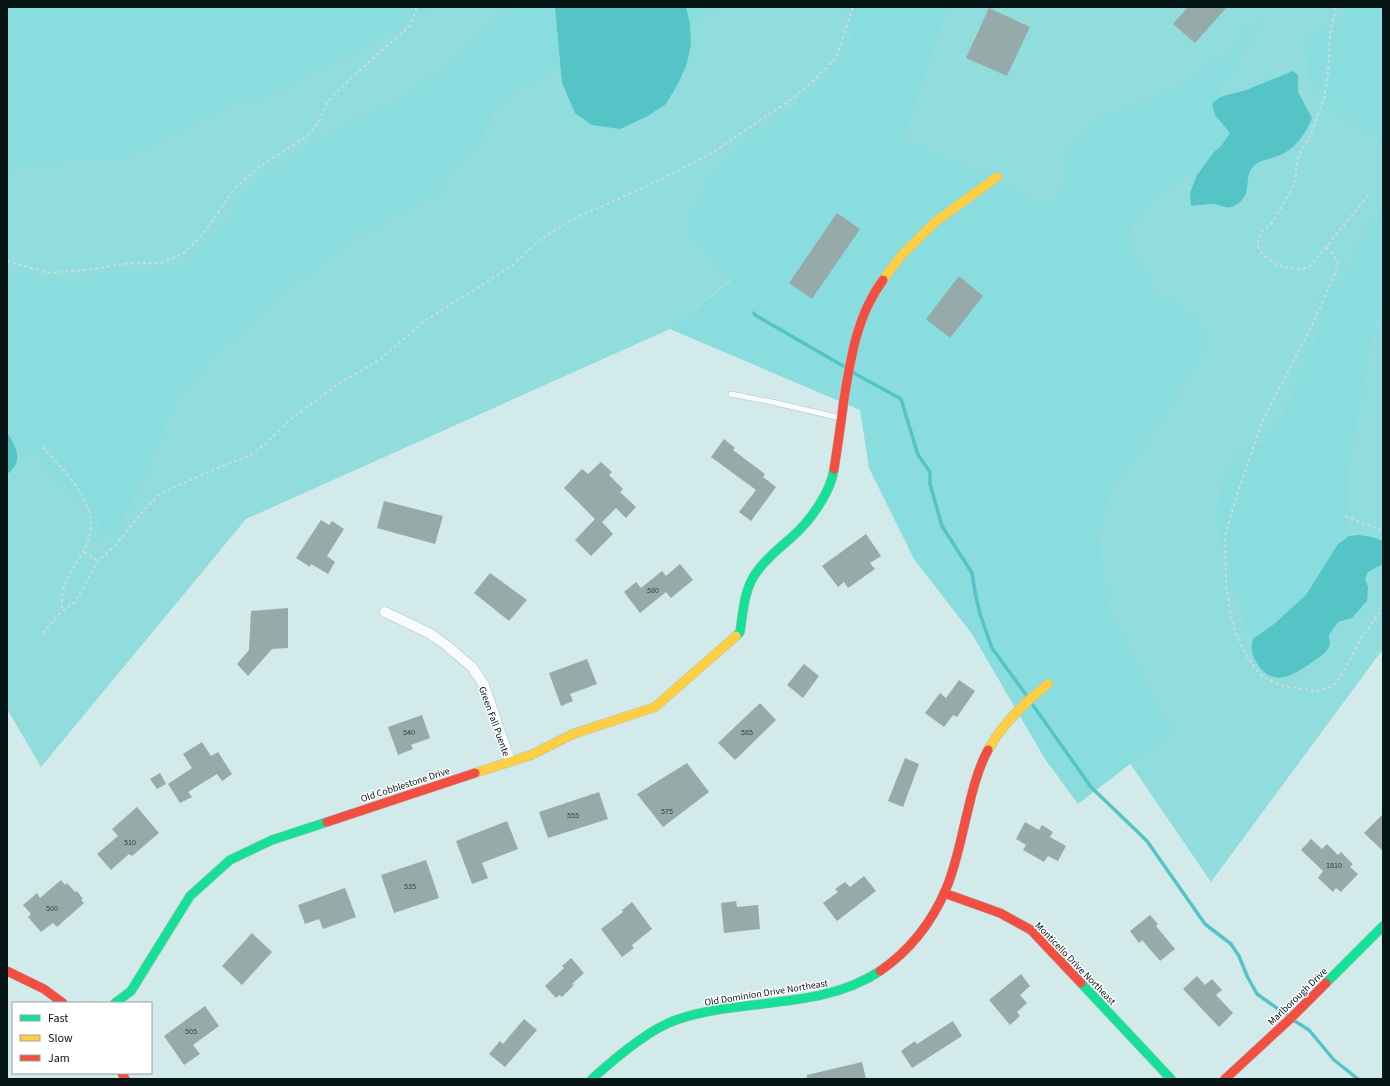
<svg xmlns="http://www.w3.org/2000/svg" width="1390" height="1086" viewBox="0 0 1390 1086" font-family="'Source Sans 3',sans-serif">
<style>
.green{fill:#91ddde}
.forest{fill:#89ddde}
.water{fill:#55c4c6}
.lines{fill:none;stroke-linecap:round;stroke-linejoin:round}
.stream{stroke:#55c4c6;stroke-width:3.5}
.building{fill:#97aaaa}
.lane-casing{stroke:#afc2c2;stroke-width:6}
.street-casing{stroke:#afc2c2;stroke-width:11}
.fast-casing{stroke:#afc2c2;stroke-width:10}
.slow-casing{stroke:#afc2c2;stroke-width:10}
.jam-casing{stroke:#afc2c2;stroke-width:10}
.path{stroke:#d1d9d9;stroke-width:2;stroke-dasharray:3 3;stroke-linecap:butt}
.lane{stroke:#f8fcfc;stroke-width:5}
.street{stroke:#f8fcfc;stroke-width:10}
.fast{stroke:#16e098;stroke-width:9}
.slow{stroke:#ffcf43;stroke-width:9}
.jam{stroke:#f24e42;stroke-width:9}
.labels{text-anchor:middle;stroke-width:3;stroke-linejoin:round;paint-order:stroke}
.number-label{font-size:8px;fill:#2a3b3b}
.street-label{font-size:10px;fill:#061616;stroke:#fff}
</style>
<rect width="100%" height="100%" fill="#d2eaea"/>
<path class="green" d="M7 7H1383V649L1211 882 981 545 903 140 670 329 246 519 41 767 7 709Z"/>
<g class="forest">
<path d="M7 7H434L384 33 356 52 308 74 277 92 221 106 188 127 124 159 67 160 7 169Z"/>
<path d="M509 7H554L560 66 527 82 500 101 478 143 433 195 351 239 300 277 214 354 173 405 152 458 117 530 102 538 97 514 52 471 39 456 16 446 7 433V273L61 282 110 275 152 272 175 269 190 263 223 228 240 199 271 171 356 120 414 94 467 47 496 17Z"/>
<path d="M686 7H720L701 19 690 24Z"/>
<path d="M844 7H948L925 71 903 140 1042 204 1063 200 1065 155 1095 120 1189 85 1238 43 1247 27 1264 20 1221 86 1220 97 1212 104 1215 115 1230 133 1221 146 1182 179 1157 195 1140 211 1128 236 1135 259 1155 293 1190 315 1206 338 1200 357 1152 432 1131 458 1112 491 1098 527 1102 568 1109 610 1153 700 1173 731 1078 804 1045 759 972 634 914 559 869 468 860 410 670 329 731 280 687 228 712 175 732 154 818 89 840 63 852 43V33Z"/>
<path d="M1345 7H1383V141L1346 119 1308 77 1306 40 1341 22Z"/>
<path d="M1383 209V301L1370 344 1347 479 1349 536 1338 544 1306 595 1274 624 1253 639 1247 628 1238 590 1221 544 1217 513 1224 477 1239 453 1268 441 1286 409 1319 332 1318 298 1347 277 1363 237Z"/>
</g>
<g class="water">
<path d="M555 7H686L690 24 691 44 687 63 679 82 666 104 646 117 620 129 592 125 575 113 562 83Z"/>
<path d="M1293 71 1298 75V92L1312 118C1304 137 1293 152 1272 158 1265 160 1258 161 1253 167 1242 179 1255 195 1234 206 1226 210 1220 204 1213 204 1206 204 1198 205 1191 206L1190 193 1197 175 1214 152 1221 146 1230 133 1215 115 1212 104 1220 97 1246 90Z"/>
<path d="M7 433C17 447 24 462 7 474Z"/>
<path d="M1359 535 1372 537 1383 541V564L1368 572 1365 579 1368 587 1367 601 1352 618 1338 622 1329 635C1329 639 1331 643 1329 647 1326 654 1317 658 1311 663 1293 675 1274 688 1258 665 1252 656 1250 649 1253 639L1274 624 1306 595 1338 544 1349 536Z"/>
</g>
<g class="lines">
<g class="stream">
<path d="M754 313 755 315 845 367"/>
<path d="M852 372 901 399 918 455 930 472V484L942 526 972 573 975 592 980 614 992 648 1027 696"/>
<path d="M1030 701 1091 787 1147 841 1205 924 1231 944 1239 956 1247 976 1257 994 1288 1016"/>
<path d="M1293 1020 1309 1030 1334 1060 1358 1079"/>
</g>
</g>
<g class="building">
<path d="M1188 7H1227L1195 43 1173 24Z"/>
<path d="M989 8 1030 27 1007 76 966 58Z"/>
<path d="M837 213 860 229 812 299 789 283Z"/>
<path d="M959 276 983 296 950 338 926 319Z"/>
<path d="M724 439 735 448 733 450 765 474 763 477 776 487 751 521 739 512 756 490 711 457Z"/>
<path d="M601 462 612 472 609 475 623 489 620 492 636 507 626 518 616 508 602 522 613 534 591 556 575 540 595 519 564 488 582 469 588 474Z"/>
<path d="M384 501 443 516 435 544 377 528Z"/>
<path d="M321 520 329 525 332 521 344 529 327 556 335 562 328 574 311 564 310 567 296 558Z"/>
<path d="M866 534 881 556 870 563 875 569 848 588 844 582 838 587 822 566Z"/>
<path d="M680 564 693 580 671 598 666 592 640 613 624 592 636 582 641 588 662 571 666 576Z"/>
<path d="M490 573 527 600 509 621 474 593Z"/>
<path d="M288 608V648L272 649 248 676 237 664 249 650 251 611Z"/>
<path d="M587 659 597 684 570 694 573 701 561 706 549 673Z"/>
<path d="M804 664 819 676 803 698 787 685Z"/>
<path d="M959 680 975 691 957 717 953 715 944 727 925 713 940 693 946 698Z"/>
<path d="M760 703 776 720 735 760 718 743Z"/>
<path d="M422 715 430 738 411 745 413 749 398 755 388 727Z"/>
<path d="M202 742 211 756 218 752 232 774 222 781 217 774 188 792 192 797 180 803 168 784 192 768 183 754Z"/>
<path d="M905 758 919 764 903 807 888 801Z"/>
<path d="M687 763 709 792 663 827 637 794Z"/>
<path d="M160 773 166 784 157 789 150 779Z"/>
<path d="M599 792 608 819 548 838 539 812Z"/>
<path d="M137 807 159 833 132 856 129 854 111 870 97 854 118 836 112 829Z"/>
<path d="M1383 814V851L1364 833Z"/>
<path d="M507 821 518 849 482 863 488 878 472 884 456 841Z"/>
<path d="M1025 822 1039 830 1042 825 1053 832 1050 837 1066 846 1058 861 1048 856 1044 862 1023 850 1026 845 1016 839Z"/>
<path d="M1311 839 1322 849 1327 844 1338 855 1341 852 1353 864 1350 867 1358 874 1341 892 1336 888 1333 892 1318 878 1323 871 1301 850Z"/>
<path d="M426 860 439 898 394 913 381 875Z"/>
<path d="M864 876 876 891 837 921 823 903 838 892 835 889 845 882 850 887Z"/>
<path d="M61 880 65 885 67 883 75 892 77 891 83 899 81 900 84 903 57 927 53 923 41 932 28 917 31 914 23 905 37 893 40 898Z"/>
<path d="M345 888 356 917 323 929 319 919 305 924 298 905Z"/>
<path d="M736 901 737 907 758 905 760 929 724 933 721 903Z"/>
<path d="M632 902 652 929 632 945 634 948 622 957 601 929 623 912 622 910Z"/>
<path d="M1150 915 1158 924 1156 926 1175 949 1160 961 1142 940 1139 943 1130 931Z"/>
<path d="M252 933 272 952 242 985 222 966Z"/>
<path d="M571 958 584 973 572 984 574 985 562 997 559 995 556 998 545 986 564 968 562 966Z"/>
<path d="M1021 974 1030 986 1020 995 1027 1003 1017 1012 1020 1016 1010 1025 989 1000Z"/>
<path d="M1197 976 1205 985 1212 979 1222 990 1216 995 1233 1013 1219 1027 1183 989Z"/>
<path d="M205 1006 219 1026 193 1045 200 1054 184 1065 164 1036Z"/>
<path d="M524 1019 537 1030 505 1067 489 1054 500 1041 503 1044Z"/>
<path d="M953 1021 962 1036 912 1068 901 1051 915 1041 917 1044Z"/>
<path d="M862 1062 866 1079H807V1075Z"/>
</g>
<g class="lines">
<defs>
<path id="lane" d="M731 394 772 402 841 418"/>
<path id="street" d="M385 612 429 633 446 645 472 667 484 685 510 761"/>
<g id="fast">
<path d="M736 636 740 632C743 613 744 589 756 573 766 558 780 548 793 536 810 521 831 492 834 469"/>
<path d="M1081 983 1171 1079"/>
<path d="M1326 983 1383 926"/>
<path d="M115 1003 131 991 190 896 230 860 272 840 327 822"/>
<path d="M592 1079C613 1060 649 1029 676 1020 742 997 820 1011 880 971"/>
</g>
<g id="slow">
<path d="M883 280 900 257 935 222 997 177"/>
<path d="M988 750C1003 723 1024 703 1048 684"/>
<path d="M475 773 531 755 573 734 655 707 736 636"/>
</g>
<g id="jam">
<path d="M834 469C838 445 841 422 844 399 851 356 857 315 883 280"/>
<path d="M327 822 475 773"/>
<path d="M944 893 1000 913 1031 930 1081 983"/>
<path d="M7 971 44 989 63 1003"/>
<path d="M880 971C909 951 932 922 946 889 955 868 960 844 965 822 971 798 976 772 988 750"/>
<path d="M122 1073 125 1079"/>
<path d="M1225 1079 1290 1019 1326 983"/>
</g>
</defs>
<use href="#lane" class="lane-casing"/>
<use href="#street" class="street-casing"/>
<use href="#fast" class="fast-casing"/>
<use href="#slow" class="slow-casing"/>
<use href="#jam" class="jam-casing"/>
<g class="path">
<path d="M1336 7 1330 35 1328 73 1324 99 1310 136 1299 155 1296 167V179L1292 189 1277 215 1271 224 1262 231 1258 239V246L1261 252 1267 258 1277 265 1301 270 1310 266 1368 196"/>
<path d="M1326 248 1333 254 1338 263 1335 273 1315 319 1263 420 1237 494 1225 536 1226 585 1229 605 1234 628 1243 649 1254 667 1263 677 1283 686 1316 691 1329 688 1336 683 1344 671 1361 638 1383 608"/>
<path d="M7 261 49 273 94 269 130 263H161L183 254 204 233 235 188 259 167 307 136 319 122 328 101 353 76 410 26 417 7"/>
<path d="M43 447C71 480 110 512 80 557 68 575 60 588 62 611"/>
<path d="M1345 516 1383 531"/>
<path d="M84 552 98 561"/>
<path d="M43 633 62 611 75 602 98 561 116 545 142 512 161 493 225 465 249 456 264 445 292 418 341 382 381 359 423 322 512 266 538 241 573 219 645 187 707 156 792 99 813 81 836 58 853 7"/>
</g>
<use href="#lane" class="lane"/>
<use href="#street" class="street"/>
<use href="#fast" class="fast"/>
<use href="#slow" class="slow"/>
<use href="#jam" class="jam"/>
</g>
<g class="labels">
<g class="number-label">
<text x="653" y="593">580</text>
<text x="409" y="735">540</text>
<text x="747" y="735">585</text>
<text x="667" y="814">575</text>
<text x="573" y="818">555</text>
<text x="130" y="845">510</text>
<text x="1334" y="868">1810</text>
<text x="410" y="889">535</text>
<text x="52" y="911">500</text>
<text x="191" y="1034">505</text>
</g>
<g class="street-label">
<text transform="translate(495 721) rotate(70)" y="4">Green Fall Puente</text>
<text transform="translate(405 784) rotate(-18)" y="4">Old Cobblestone Drive</text>
<text transform="translate(1076 963) rotate(46)" y="4">Monticello Drive Northeast</text>
<text transform="translate(766 992) rotate(-9)" y="4">Old Dominion Drive Northeast</text>
<text transform="translate(1297 996) rotate(-44)" y="4">Marlborough Drive</text>
</g>
</g>
<rect width="1390" height="1086" fill="none" stroke="#061616" stroke-width="16"/>
<rect x="12" y="1002" width="140" height="72" fill="#ffffff" stroke="#9ba2a2"/>
<rect x="20" y="1015" width="20" height="6" fill="#16e098" stroke="#9ba2a2"/>
<text x="48" y="1022" font-size="12" fill="#061616">Fast</text>
<rect x="20" y="1035" width="20" height="6" fill="#ffcf43" stroke="#9ba2a2"/>
<text x="48" y="1042" font-size="12" fill="#061616">Slow</text>
<rect x="20" y="1055" width="20" height="6" fill="#f24e42" stroke="#9ba2a2"/>
<text x="48" y="1062" font-size="12" fill="#061616">Jam</text>
</svg>
